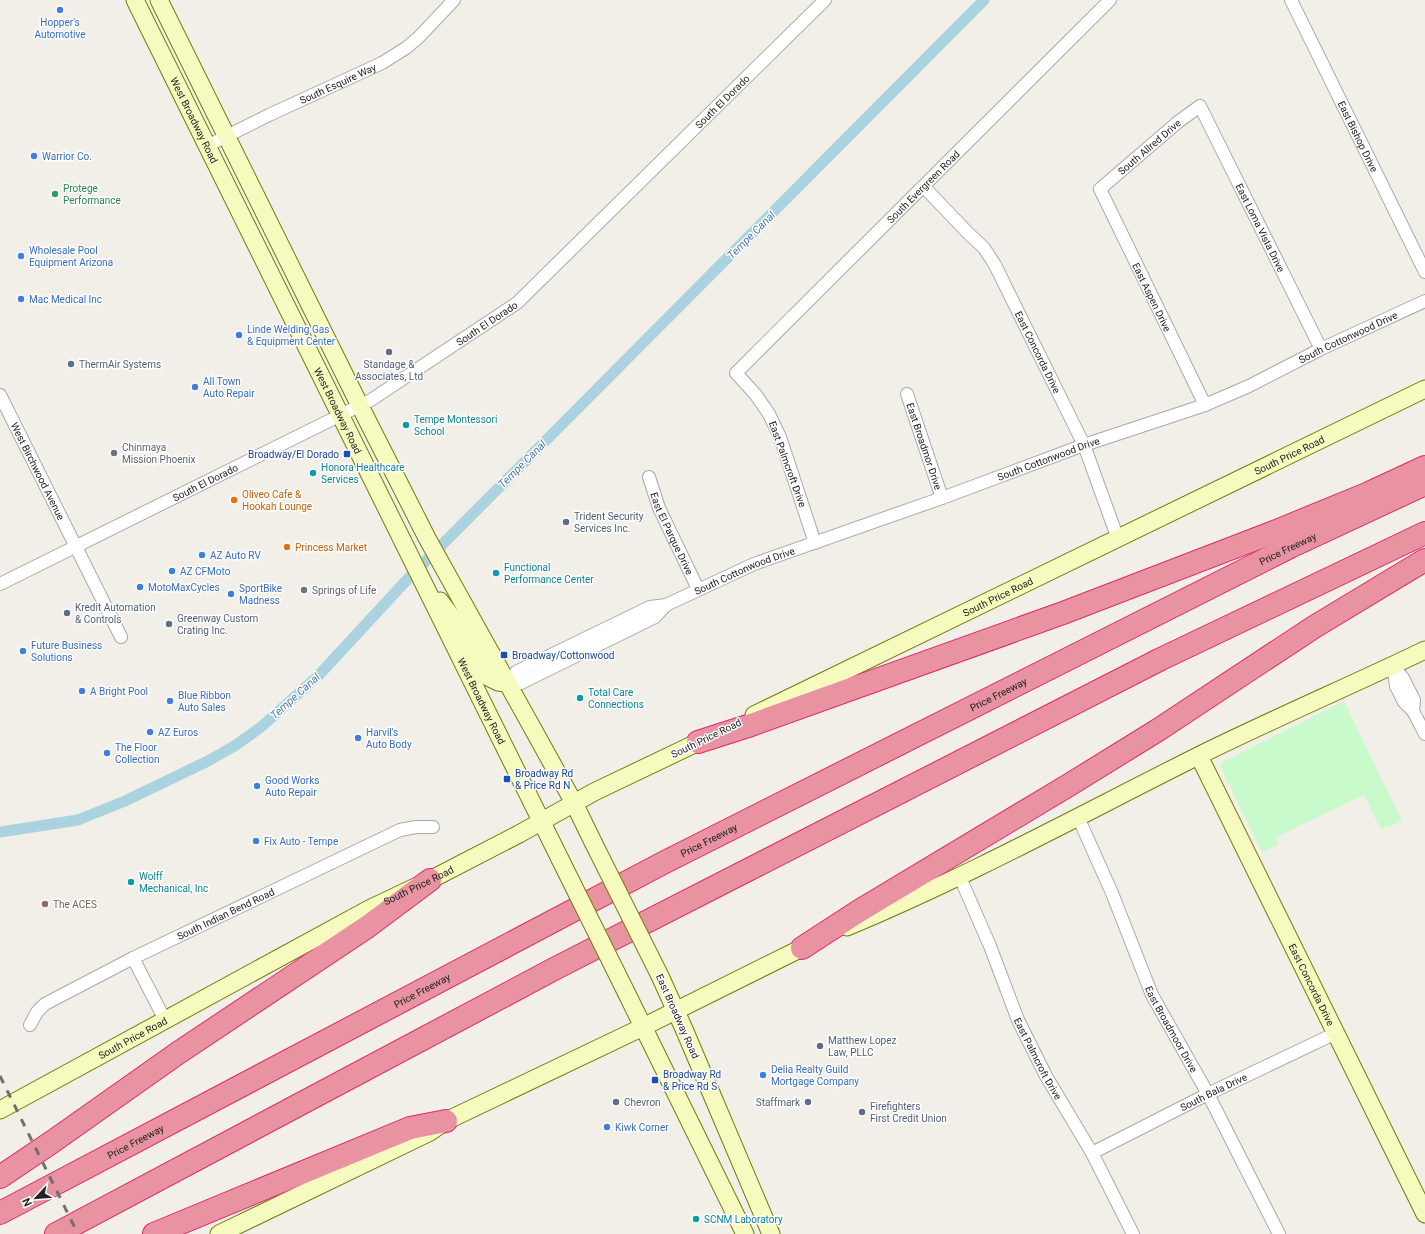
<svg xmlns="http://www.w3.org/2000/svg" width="1425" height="1234" viewBox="0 0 1425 1234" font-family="Roboto,sans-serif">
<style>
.park{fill:#c8facc}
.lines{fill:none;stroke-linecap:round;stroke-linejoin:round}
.canal{stroke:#aad3df;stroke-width:11}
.street-casing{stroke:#a9a9a9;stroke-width:14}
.secondary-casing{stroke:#707d05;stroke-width:19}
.highway-casing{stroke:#dc2a67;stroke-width:24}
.street{stroke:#fff;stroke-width:12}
.secondary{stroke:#f7fabf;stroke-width:17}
.highway{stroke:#e892a2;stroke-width:22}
.rail{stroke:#707070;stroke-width:3;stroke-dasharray:8 8;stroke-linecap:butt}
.secondary-bridge-casing{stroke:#707d05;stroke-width:19;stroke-linecap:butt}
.secondary-bridge{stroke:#f7fabf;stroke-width:17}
.shop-dot{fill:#3f7fe0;stroke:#fff;stroke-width:1.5}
.leisure-dot{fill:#2e9e5b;stroke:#fff;stroke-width:1.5}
.service-dot{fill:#5c6f8a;stroke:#fff;stroke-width:1.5}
.culture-dot{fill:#0f9aa8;stroke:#fff;stroke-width:1.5}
.worship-dot{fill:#6b7280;stroke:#fff;stroke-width:1.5}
.transit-dot{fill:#1a4fb4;stroke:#fff;stroke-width:1.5}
.food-dot{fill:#e8710a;stroke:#fff;stroke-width:1.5}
.education-dot{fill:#8d6e63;stroke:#fff;stroke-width:1.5}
.labels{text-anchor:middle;stroke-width:3;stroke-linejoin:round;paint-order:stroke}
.shop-label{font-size:10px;fill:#366cbe;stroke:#fff;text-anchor:start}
.street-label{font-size:10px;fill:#222;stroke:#fff}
.leisure-label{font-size:10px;fill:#27864d;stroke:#fff;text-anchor:start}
.service-label{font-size:10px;fill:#4e5e75;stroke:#fff;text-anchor:start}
.culture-label{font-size:10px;fill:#0d838f;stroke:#fff;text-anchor:start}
.worship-label{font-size:10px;fill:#5b616d;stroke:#fff;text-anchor:start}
.transit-label{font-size:10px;fill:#164399;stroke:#fff;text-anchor:start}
.food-label{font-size:10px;fill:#c56008;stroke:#fff;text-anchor:start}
.education-label{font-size:10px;fill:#785e54;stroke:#fff;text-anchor:start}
.water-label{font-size:11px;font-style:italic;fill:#4a7aab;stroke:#fff}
</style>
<rect width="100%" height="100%" fill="#f2efe9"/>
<path class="park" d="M1344 701 1402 821 1381 830 1364 795 1276 837 1279 844 1262 852 1221 768 1222 762Z"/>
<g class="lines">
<path class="canal" d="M0 832 78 820 125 801 208 761 236 745 261 727 318 676 404 583 984 0"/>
<defs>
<g id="street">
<path id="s1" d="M1291 0 1425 272"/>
<path id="s2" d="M207 146 269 115 382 63 406 48 419 37 454 0"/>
<path id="s3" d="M924 187 968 233 984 248 995 265 1084 445 1118 539"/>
<path id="s4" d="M907 394 942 498"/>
<path id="s5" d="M0 395 121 637"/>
<path id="s6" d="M1205 405 1100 189 1178 122 1200 106 1321 349"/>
<path id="s7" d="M649 477 659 508 698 589"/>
<path id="s8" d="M815 543 780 437 769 414 756 395 736 373 1110 0"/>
<path id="s9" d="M0 584 371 400 517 303 825 0"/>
<path d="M1393 665 1396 686 1404 702 1413 711 1425 734"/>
<path d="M1393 666 1403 678 1414 700 1413 711"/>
<path id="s10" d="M507 683 516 672 650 607 666 605 754 564 942 498 1084 445 1205 405 1249 386 1321 349 1425 301"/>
<path d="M507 683H521L655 617 666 605"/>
<path id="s11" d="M1078 817 1112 893 1152 995 1208 1094 1279 1234"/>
<path id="s12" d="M959 875 990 946 1018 1020 1046 1076 1092 1153 1133 1234"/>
<path d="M133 958 165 1020"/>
<path id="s13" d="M30 1025 37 1012 45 1004 133 958 400 830 416 827H433"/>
<path id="s14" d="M1092 1153 1208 1094 1336 1033"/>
</g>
<g id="secondary">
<path id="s15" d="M135 0 560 859"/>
<path d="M159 0 360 406 427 538 574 803 593 842"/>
<path d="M440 601 455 621 482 668 488 677 498 682 507 683"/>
<path id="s16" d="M754 715 1425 389"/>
<path id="s17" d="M1199 756 1425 1214"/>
<path d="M847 927C967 877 1082 814 1198 756 1273 719 1350 686 1425 650"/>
<path d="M660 976 684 1029 771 1234"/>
<path d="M627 994 745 1234"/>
<path id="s18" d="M0 1110 369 909 430 880 519 834 594 792 709 737"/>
<path d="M219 1234 430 1132 446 1121 643 1027 812 943"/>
</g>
<g id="highway">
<path d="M698 742 751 725 1063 613 1274 532 1369 493 1425 467"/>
<path d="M802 948 859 911 1069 785 1158 730 1314 627 1425 560"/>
<path d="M0 1177 52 1142 178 1053 367 927 430 880"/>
<path id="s19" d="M0 1213 665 862 1290 547 1425 484"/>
<path d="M56 1234 556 968 1161 659 1425 533"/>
<path d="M154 1234 410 1128 446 1121"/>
</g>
</defs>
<use href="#street" class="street-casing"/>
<use href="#secondary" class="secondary-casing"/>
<use href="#highway" class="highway-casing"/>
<use href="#street" class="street"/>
<use href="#secondary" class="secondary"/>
<use href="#highway" class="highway"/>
<path class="rail" d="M0 1076 78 1234"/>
<defs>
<g id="secondary-bridge">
<path d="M593 842 660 976"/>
<path d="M560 859 627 994"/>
</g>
</defs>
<use href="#secondary-bridge" class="secondary-bridge-casing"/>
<use href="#secondary-bridge" class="secondary-bridge"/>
</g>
<g class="shop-dot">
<circle cx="60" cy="10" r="4"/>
<circle cx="34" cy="156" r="4"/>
<circle cx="21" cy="256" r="4"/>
<circle cx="21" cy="299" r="4"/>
<circle cx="239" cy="335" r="4"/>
<circle cx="195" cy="387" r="4"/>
<circle cx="202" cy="555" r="4"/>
<circle cx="172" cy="571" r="4"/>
<circle cx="140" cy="587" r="4"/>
<circle cx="231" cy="594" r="4"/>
<circle cx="23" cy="651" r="4"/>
<circle cx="82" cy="691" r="4"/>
<circle cx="170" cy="701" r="4"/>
<circle cx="150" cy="732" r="4"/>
<circle cx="358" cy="738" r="4"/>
<circle cx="107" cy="753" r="4"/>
<circle cx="257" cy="786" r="4"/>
<circle cx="256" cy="841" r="4"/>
<circle cx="763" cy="1075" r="4"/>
<circle cx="607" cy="1127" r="4"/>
</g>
<circle class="leisure-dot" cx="55" cy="194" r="4"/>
<g class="service-dot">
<circle cx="389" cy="352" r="4"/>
<circle cx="71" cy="364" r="4"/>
<circle cx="566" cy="522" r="4"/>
<circle cx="67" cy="613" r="4"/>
<circle cx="169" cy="624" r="4"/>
<circle cx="820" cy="1046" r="4"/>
<circle cx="616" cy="1102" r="4"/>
<circle cx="808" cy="1102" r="4"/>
<circle cx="862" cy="1112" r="4"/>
</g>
<g class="culture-dot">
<circle cx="406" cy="425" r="4"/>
<circle cx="313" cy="473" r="4"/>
<circle cx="496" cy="573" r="4"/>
<circle cx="580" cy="698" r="4"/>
<circle cx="131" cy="882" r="4"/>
<circle cx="696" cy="1219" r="4"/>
</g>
<g class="worship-dot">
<circle cx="114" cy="453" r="4"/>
<circle cx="304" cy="590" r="4"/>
</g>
<g class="transit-dot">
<rect x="343" y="450" width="8" height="8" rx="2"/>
<rect x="500" y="651" width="8" height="8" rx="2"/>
<rect x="503" y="775" width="8" height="8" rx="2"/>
<rect x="651" y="1076" width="8" height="8" rx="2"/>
</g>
<g class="food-dot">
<circle cx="234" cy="500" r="4"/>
<circle cx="287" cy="547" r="4"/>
</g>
<circle class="education-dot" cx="45" cy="904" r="4"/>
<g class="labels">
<g class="shop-label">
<text x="60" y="26" text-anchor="middle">Hopper's<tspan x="60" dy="12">Automotive</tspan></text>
<text x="42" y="160">Warrior Co.</text>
<text x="29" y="254">Wholesale Pool<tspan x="29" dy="12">Equipment Arizona</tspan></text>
<text x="29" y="303">Mac Medical Inc</text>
<text x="247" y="333">Linde Welding Gas<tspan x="247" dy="12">&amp; Equipment Center</tspan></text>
<text x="203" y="385">All Town<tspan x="203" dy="12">Auto Repair</tspan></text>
<text x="210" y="559">AZ Auto RV</text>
<text x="180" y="575">AZ CFMoto</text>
<text x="148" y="591">MotoMaxCycles</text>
<text x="239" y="592">SportBike<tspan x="239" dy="12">Madness</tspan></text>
<text x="31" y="649">Future Business<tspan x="31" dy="12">Solutions</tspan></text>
<text x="90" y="695">A Bright Pool</text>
<text x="178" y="699">Blue Ribbon<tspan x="178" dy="12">Auto Sales</tspan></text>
<text x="158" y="736">AZ Euros</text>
<text x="366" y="736">Harvil's<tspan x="366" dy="12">Auto Body</tspan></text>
<text x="115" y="751">The Floor<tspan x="115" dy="12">Collection</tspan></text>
<text x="265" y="784">Good Works<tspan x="265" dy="12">Auto Repair</tspan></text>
<text x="264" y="845">Fix Auto - Tempe</text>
<text x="771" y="1073">Delia Realty Guild<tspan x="771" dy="12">Mortgage Company</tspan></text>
<text x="615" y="1131">Kiwk Corner</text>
</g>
<g class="street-label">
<text dy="4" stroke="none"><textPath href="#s2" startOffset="145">South Esquire Way</textPath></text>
<text dy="4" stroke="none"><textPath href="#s9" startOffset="877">South El Dorado</textPath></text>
<text dy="4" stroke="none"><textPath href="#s15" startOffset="134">West Broadway Road</textPath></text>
<text dy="4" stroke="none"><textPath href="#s1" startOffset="152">East Bishop Drive</textPath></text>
<text dy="4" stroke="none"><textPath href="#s6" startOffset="305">South Allred Drive</textPath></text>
<text dy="4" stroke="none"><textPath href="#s8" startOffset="454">South Evergreen Road</textPath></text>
<text dy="4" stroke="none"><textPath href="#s6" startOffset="506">East Loma Vista Drive</textPath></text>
<text transform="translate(1152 297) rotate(64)" y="4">East Aspen Drive</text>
<text dy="4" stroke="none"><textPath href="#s9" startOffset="553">South El Dorado</textPath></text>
<text dy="4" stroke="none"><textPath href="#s10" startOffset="913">South Cottonwood Drive</textPath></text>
<text dy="4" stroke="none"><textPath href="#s3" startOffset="203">East Concorda Drive</textPath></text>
<text dy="4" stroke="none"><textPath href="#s15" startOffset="458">West Broadway Road</textPath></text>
<text dy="4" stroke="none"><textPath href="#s4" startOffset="55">East Broadmor Drive</textPath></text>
<text dy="4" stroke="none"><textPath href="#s16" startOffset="595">South Price Road</textPath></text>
<text dy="4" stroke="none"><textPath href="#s10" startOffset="589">South Cottonwood Drive</textPath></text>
<text transform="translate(788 464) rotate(70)" y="4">East Palmcroft Drive</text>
<text dy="4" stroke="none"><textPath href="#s5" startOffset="85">West Birchwood Avenue</textPath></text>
<text dy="4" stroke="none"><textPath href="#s9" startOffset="229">South El Dorado</textPath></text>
<text dy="4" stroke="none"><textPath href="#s7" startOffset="61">East El Parque Drive</textPath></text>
<text dy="4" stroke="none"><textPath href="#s19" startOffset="1449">Price Freeway</textPath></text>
<text dy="4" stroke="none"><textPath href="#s10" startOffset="265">South Cottonwood Drive</textPath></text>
<text dy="4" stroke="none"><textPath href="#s16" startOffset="271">South Price Road</textPath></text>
<text dy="4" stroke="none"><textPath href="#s19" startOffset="1125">Price Freeway</textPath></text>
<text dy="4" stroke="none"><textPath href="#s15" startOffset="782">West Broadway Road</textPath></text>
<text transform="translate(706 738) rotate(-26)" y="4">South Price Road</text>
<text dy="4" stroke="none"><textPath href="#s19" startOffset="801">Price Freeway</textPath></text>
<text dy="4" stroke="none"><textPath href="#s18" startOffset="475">South Price Road</textPath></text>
<text dy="4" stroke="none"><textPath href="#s13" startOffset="228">South Indian Bend Road</textPath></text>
<text dy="4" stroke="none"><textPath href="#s17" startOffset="255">East Concorda Drive</textPath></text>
<text dy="4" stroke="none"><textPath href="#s19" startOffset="477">Price Freeway</textPath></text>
<text transform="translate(678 1016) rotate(66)" y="4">East Broadway Road</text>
<text dy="4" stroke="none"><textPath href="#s11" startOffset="232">East Broadmoor Drive</textPath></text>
<text dy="4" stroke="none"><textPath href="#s18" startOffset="151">South Price Road</textPath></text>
<text dy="4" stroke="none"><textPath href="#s12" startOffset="200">East Palmcroft Drive</textPath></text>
<text dy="4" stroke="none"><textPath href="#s14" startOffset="136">South Bala Drive</textPath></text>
<text dy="4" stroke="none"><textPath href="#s19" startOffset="153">Price Freeway</textPath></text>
</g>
<g class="leisure-label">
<text x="63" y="192">Protege<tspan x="63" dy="12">Performance</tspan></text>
</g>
<g class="service-label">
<text x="79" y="368">ThermAir Systems</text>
<text x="389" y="368" text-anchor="middle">Standage &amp;<tspan x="389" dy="12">Associates, Ltd</tspan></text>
<text x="574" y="520">Trident Security<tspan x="574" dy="12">Services Inc.</tspan></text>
<text x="75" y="611">Kredit Automation<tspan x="75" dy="12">&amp; Controls</tspan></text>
<text x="177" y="622">Greenway Custom<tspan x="177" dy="12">Crating Inc.</tspan></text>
<text x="828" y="1044">Matthew Lopez<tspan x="828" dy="12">Law, PLLC</tspan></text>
<text x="624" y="1106">Chevron</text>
<text x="800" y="1106" text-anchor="end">Staffmark</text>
<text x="870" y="1110">Firefighters<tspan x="870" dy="12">First Credit Union</tspan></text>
</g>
<g class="culture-label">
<text x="414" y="423">Tempe Montessori<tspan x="414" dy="12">School</tspan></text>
<text x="321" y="471">Honora Healthcare<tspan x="321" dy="12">Services</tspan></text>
<text x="504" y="571">Functional<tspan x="504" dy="12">Performance Center</tspan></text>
<text x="588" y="696">Total Care<tspan x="588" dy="12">Connections</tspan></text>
<text x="139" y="880">Wolff<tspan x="139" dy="12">Mechanical, Inc</tspan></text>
<text x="704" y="1223">SCNM Laboratory</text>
</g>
<g class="worship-label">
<text x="122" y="451">Chinmaya<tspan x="122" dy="12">Mission Phoenix</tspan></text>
<text x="312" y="594">Springs of Life</text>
</g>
<g class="transit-label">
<text x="339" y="458" text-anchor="end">Broadway/El Dorado</text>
<text x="512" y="659">Broadway/Cottonwood</text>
<text x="515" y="777">Broadway Rd<tspan x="515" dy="12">&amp; Price Rd N</tspan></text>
<text x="663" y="1078">Broadway Rd<tspan x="663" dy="12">&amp; Price Rd S</tspan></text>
</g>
<g class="food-label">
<text x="242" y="498">Oliveo Cafe &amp;<tspan x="242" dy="12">Hookah Lounge</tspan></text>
<text x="295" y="551">Princess Market</text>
</g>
<g class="education-label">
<text x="53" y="908">The ACES</text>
</g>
<g class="water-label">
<text transform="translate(751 235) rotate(-45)" y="4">Tempe Canal</text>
<text transform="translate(522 464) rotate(-45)" y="4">Tempe Canal</text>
<text transform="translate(295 696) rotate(-42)" y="4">Tempe Canal</text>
</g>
</g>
<g transform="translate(36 1198) rotate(244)" stroke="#ffffff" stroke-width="3" paint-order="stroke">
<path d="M0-3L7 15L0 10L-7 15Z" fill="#222222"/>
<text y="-6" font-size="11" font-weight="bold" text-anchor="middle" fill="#222222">N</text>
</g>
</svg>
